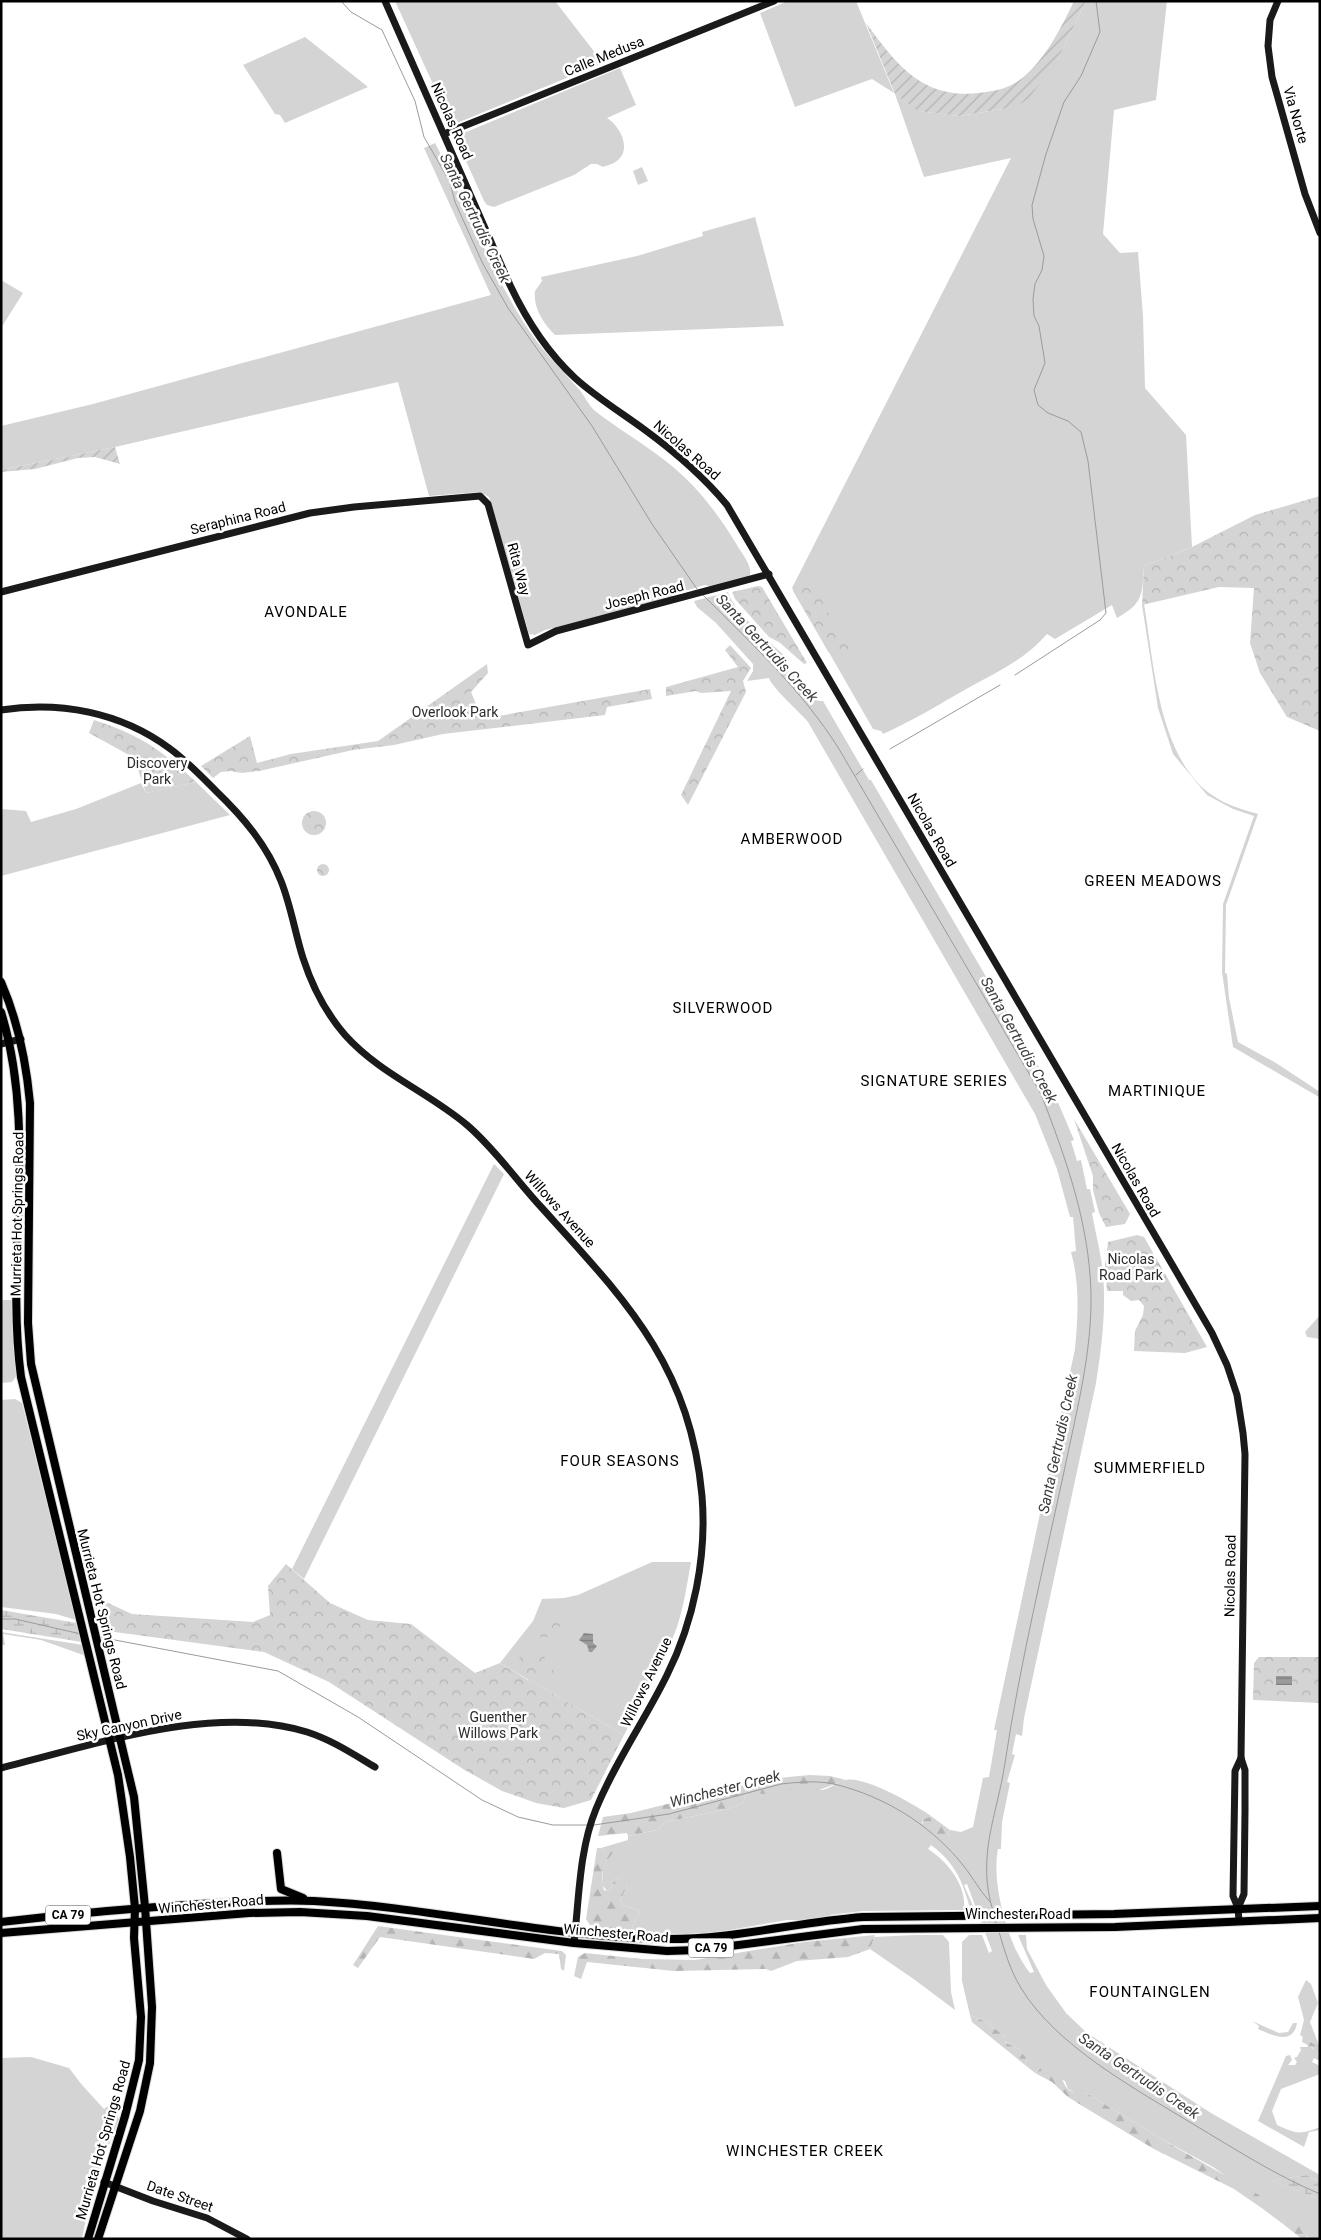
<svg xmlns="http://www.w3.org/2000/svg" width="1321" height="2240" viewBox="0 0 1321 2240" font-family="Roboto,sans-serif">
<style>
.grass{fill:#d4d4d4}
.forest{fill:url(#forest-firs)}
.wetland{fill:url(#wetland-marsh)}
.park{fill:url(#park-crowns)}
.garden{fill:url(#garden-furrows)}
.water{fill:url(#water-rules)}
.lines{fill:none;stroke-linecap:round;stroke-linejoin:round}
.stream{stroke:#9b9b9b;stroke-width:1}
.primary-casing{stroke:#dbdbdb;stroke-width:10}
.secondary{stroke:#1a1a1a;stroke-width:7}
.primary{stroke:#000;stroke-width:8}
.labels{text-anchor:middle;stroke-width:5;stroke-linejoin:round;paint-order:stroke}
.shield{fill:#fff;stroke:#4c4c4c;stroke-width:1}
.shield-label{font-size:12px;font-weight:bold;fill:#000}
.street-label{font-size:14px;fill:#000;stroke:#fff}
.park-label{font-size:14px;fill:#2b2b2b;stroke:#fff}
.water-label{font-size:15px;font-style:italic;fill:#3c3c3c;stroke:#fff}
.neighbourhood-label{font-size:15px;letter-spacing:1px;fill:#000;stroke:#fff}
</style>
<defs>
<pattern id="forest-firs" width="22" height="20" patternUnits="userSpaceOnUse" patternTransform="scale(1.25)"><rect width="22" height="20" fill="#d4d4d4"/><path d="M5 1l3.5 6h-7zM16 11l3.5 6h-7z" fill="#b4b4b4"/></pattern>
<pattern id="wetland-marsh" width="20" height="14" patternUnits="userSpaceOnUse" patternTransform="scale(1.25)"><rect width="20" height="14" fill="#d4d4d4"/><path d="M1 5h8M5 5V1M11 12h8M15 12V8" fill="none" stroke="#b4b4b4"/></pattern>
<pattern id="park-crowns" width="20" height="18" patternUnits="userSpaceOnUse" patternTransform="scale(1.25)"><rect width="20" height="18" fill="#d4d4d4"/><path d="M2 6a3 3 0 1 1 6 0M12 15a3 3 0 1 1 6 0" fill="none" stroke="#b4b4b4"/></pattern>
<pattern id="garden-furrows" width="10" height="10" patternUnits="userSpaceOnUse" patternTransform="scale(1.25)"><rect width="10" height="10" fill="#d4d4d4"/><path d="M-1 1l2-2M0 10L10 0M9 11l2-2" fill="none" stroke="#b4b4b4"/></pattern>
<pattern id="water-rules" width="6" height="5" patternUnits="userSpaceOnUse" patternTransform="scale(1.25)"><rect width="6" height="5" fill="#9b9b9b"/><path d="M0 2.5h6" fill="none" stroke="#7c7c7c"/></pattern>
</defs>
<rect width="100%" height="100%" fill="#fff"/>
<g class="grass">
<path d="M395 1H555L603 63 457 123 449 119Z"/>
<path d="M788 1H856L894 93 872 79 795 107 760 13Z"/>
<path d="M1086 1H1167L1156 100 1114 110 1103 234 1120 253 1138 252 1143 316 1145 388 1186 435 1192 547 1144 566C1142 594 1144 603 1117 618L1112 605 1055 639 1047 634C1026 659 995 673 968 688 940 704 912 721 883 734L881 731 873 729 792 588 1011 158 924 177 895 94 919 111 959 116 1003 109 1058 59Z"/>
<path d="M305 37 368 87 285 123 280 115 275 114 243 65Z"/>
<path d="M620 68 636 105 607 118C619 125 632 148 618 160 614 164 608 165 603 167L597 164H591L574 175 494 207 487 205 484 201 458 143 459 135Z"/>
<path d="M435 143C466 202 488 266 524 323 539 347 558 366 577 387 584 394 588 405 595 411 617 428 641 442 663 459 694 482 717 512 737 545 742 554 752 565 750 575L747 578 712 587 705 585 674 594 676 597 545 630 535 635 529 634 489 497 480 492 429 496 398 382 115 447 1 470V426L93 404 491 295 424 148Z"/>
<path d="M642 167 648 181 638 185 633 171Z"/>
<path d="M755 217 784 326 555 335C543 323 533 308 535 291L542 281 541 277 637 256 703 236 702 232Z"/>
<path d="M1 280 23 293 1 328Z"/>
<path d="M728 592C733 611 772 644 787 658L785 664 789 670 819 701H823L869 780H871L1054 1093 1074 1140 1071 1141 1077 1161 1081 1160 1087 1189H1090L1095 1212 1092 1213C1095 1231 1100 1249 1102 1266 1107 1305 1102 1345 1096 1383L1024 1718 1022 1736 1016 1734 1012 1754 1015 1755 1007 1782 1010 1783 1002 1822 1001 1849H998C991 1883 1008 1946 1030 1973L1034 1972 1018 1935H1026L1027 1949 1046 1985 1066 2013 1087 2033 1211 2113 1320 2175V2182L1306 2175 1272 2181 1320 2199V2239H1306L1308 2237 1287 2221 1283 2224 1263 2209V2203L1213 2167 1158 2137 1085 2092H1074L1068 2089 1065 2081 1039 2069 1035 2073 1025 2065 1027 2059 1019 2049 1004 2041 1006 2037 986 2022 970 2015 962 1981V1942L969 1935H982L989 1953 992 1951 967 1884 964 1885 974 1908H970C962 1880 955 1863 931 1845L928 1849C947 1861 967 1885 964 1910L863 1911 829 1915 830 1920H787L718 1932 687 1934 630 1933 640 1911 622 1905 620 1901 627 1886 624 1881 618 1878 614 1880 611 1889 607 1891 602 1885 603 1869 609 1856 601 1848 628 1840V1836L657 1830 665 1822 728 1809 743 1803 746 1793 744 1785 752 1784 753 1789 769 1785 766 1780 788 1777 783 1780C794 1783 809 1790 820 1790 829 1790 837 1782 846 1780 865 1776 915 1805 931 1816L922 1820V1823L948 1836 950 1830 961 1832 973 1827 983 1778 989 1777 997 1730H994L1075 1349C1078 1317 1080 1284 1071 1252L1076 1251 1073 1217H1070L1057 1169 1035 1114 808 722C799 711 772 688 769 678L747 681 753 671V664L716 623 697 607 694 601Z"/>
<path d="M1144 604C1154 663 1158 754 1209 793 1224 804 1240 809 1258 814L1226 905 1225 973 1227 974 1229 998 1238 1042 1276 1063 1320 1092 1319 1097 1233 1047 1222 972 1223 904 1254 816 1233 809 1207 795 1173 754 1158 708 1142 605Z"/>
<path d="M196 782 230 815 1 876V809L26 811 31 822 76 809 141 783 146 793Z"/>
<path d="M494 1164 504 1174 304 1579 292 1569Z"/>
<path d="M1 1300H12L17 1375 12 1382 1 1383Z"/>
<path d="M1320 1315V1339L1307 1337 1305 1332Z"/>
<path d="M15 1399 22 1403 76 1620 56 1614 1 1607V1400Z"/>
<path d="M652 1562H691C687 1584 684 1606 677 1627 663 1665 643 1699 624 1735L500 1663 533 1621 542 1599 564 1598 578 1595Z"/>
<path d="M1 1632 83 1645 86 1656 41 1640 3 1634 5 1645H1Z"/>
<path d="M914 1935H943L949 1942 951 1992 955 2010 915 1980 870 1949 874 1937Z"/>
<path d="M1306 1980 1311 1984 1318 2003 1310 2022 1320 2048V2055L1312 2042 1300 2035 1304 2020 1298 1997Z"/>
<path d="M1252 2021 1279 2033 1288 2032 1293 2023H1297C1293 2046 1272 2035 1258 2029L1259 2026Z"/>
<path d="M1309 2045 1315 2051 1316 2059 1314 2058 1312 2062 1320 2066V2074L1281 2089 1272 2111 1277 2125C1297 2134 1299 2135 1320 2127V2130L1309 2132 1304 2147 1258 2121 1286 2056 1290 2055 1292 2060 1288 2065H1295L1297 2062 1294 2058 1297 2057 1301 2050 1300 2047H1307Z"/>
<path d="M31 2057 69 2068 82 2085 104 2109 108 2106 115 2110 119 2119C104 2157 89 2198 82 2239H1V2058Z"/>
</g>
<g class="forest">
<path d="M810 1775 830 1776 846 1780 819 1790H784L781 1788 782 1780 788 1777Z"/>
<path d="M766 1780 770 1789 768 1794C759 1794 754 1793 752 1784Z"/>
<path d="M744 1785 746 1793 743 1803 728 1809 665 1822 657 1830 628 1836 627 1833 598 1836 603 1817 631 1813Z"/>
<path d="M931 1816 950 1830 948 1836 940 1838 924 1826 922 1820Z"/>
<path d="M597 1848H601L605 1852 613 1848 614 1852C604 1861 599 1877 604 1890L607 1891 611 1889 614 1880 618 1878 625 1881 627 1886 620 1901 622 1905 640 1911 630 1933 593 1928V1925H590L586 1919Z"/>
<path d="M378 1926 562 1951 566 1955 564 1971 561 1969 559 1954 545 1953 534 1959 380 1937 358 1968 353 1965Z"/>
<path d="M875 1935 870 1949 848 1957 797 1961 771 1971 766 1969 674 1971 587 1962 581 1979 574 1976 578 1957 585 1953 642 1959 695 1960 804 1942Z"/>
<path d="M970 2015 986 2022 1006 2037 1005 2042 1019 2049 1027 2059 1025 2065 972 2022Z"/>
<path d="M1303 2035 1317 2047 1320 2061 1316 2059 1313 2048 1302 2042Z"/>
<path d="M1043 2066C1064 2066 1059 2081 1069 2090 1073 2093 1080 2091 1085 2092L1158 2137 1259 2195 1264 2204 1263 2209 1234 2189 1154 2149 1084 2107 1068 2097 1052 2082 1035 2073Z"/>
<path d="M1287 2221H1293L1308 2232 1306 2239H1302L1283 2224Z"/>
</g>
<g class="wetland">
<path d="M1 1610 77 1623 82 1642 1 1629Z"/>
<path d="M1306 2175 1320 2182V2199L1271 2181Z"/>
</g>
<g class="park">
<path d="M1320 496V731L1287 717 1260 673 1250 643 1254 588 1219 587 1142 605 1144 566 1192 547 1255 515Z"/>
<path d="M804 575 814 584 833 622 853 638 849 650 842 653 833 651 829 653 793 591Z"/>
<path d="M758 586 762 587 807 663 804 664 779 642 769 637 735 599 732 592Z"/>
<path d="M730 645 751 668 743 681 746 692 688 805 681 795 731 691 701 693 696 691 666 696V687L738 667 725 650Z"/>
<path d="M487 664 488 673 471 692 482 719 650 689 652 699 607 707 605 715 443 734 394 745 353 750 259 771 242 773 230 771 221 772 213 778 201 766 250 736 257 763 291 754 378 741Z"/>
<path d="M94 720C140 735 160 749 196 782L146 793 137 767 129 755 89 733Z"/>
<circle cx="314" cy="823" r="12"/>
<circle cx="323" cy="870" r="6"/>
<path d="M1074 1119 1130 1214 1125 1224 1106 1227 1099 1213 1093 1190V1176Z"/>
<path d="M1137 1235 1144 1237 1207 1347 1185 1353 1134 1351 1135 1331 1143 1315 1144 1306 1139 1300 1131 1301 1123 1295V1291H1107L1105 1266 1108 1242Z"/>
<path d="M286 1564 330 1603 368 1620 411 1624 475 1673 500 1663 528 1680 525 1667 520 1666 518 1660 520 1657 540 1651 543 1652 546 1662 551 1663 554 1672 552 1675 531 1681 624 1735 591 1800 564 1808 536 1803 502 1791 463 1769 329 1682 264 1652 100 1630 95 1605 106 1602 132 1614 253 1622 270 1615 268 1586Z"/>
<path d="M561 1617 564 1624 556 1628 557 1635 541 1638 539 1633 546 1630 545 1621Z"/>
<path d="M1259 1657H1320V1703L1253 1700 1254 1663Z"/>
</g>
<g class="garden">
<path d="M1074 1H1086L1058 59 1030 97 1022 103 1003 109 959 116 918 111 895 94 866 23C899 68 925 102 986 92 1006 89 1018 84 1032 69 1050 50 1063 24 1074 1Z"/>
<path d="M115 447 120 464 95 457 78 458 35 469 1 472V470Z"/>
</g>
<g class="water">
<path d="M584 1633 593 1634V1643L597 1646 592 1652H589L587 1645 579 1640Z"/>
<rect x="1276" y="1676" width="16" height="9"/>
</g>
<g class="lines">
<g class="stream">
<path d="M341 1 351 12 382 30 415 101 424 137 450 182 455 202 483 264 508 308 592 426 652 524 697 589"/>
<path d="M702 594C751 643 802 690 839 749L1041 1094C1066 1159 1089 1222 1091 1293 1092 1352 1077 1409 1065 1467 1044 1565 1020 1663 1005 1763 997 1816 976 1856 993 1911"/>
<path d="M1015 675 1100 620 1106 613 1088 461 1081 432 1068 421 1048 413 1038 405 1034 390 1045 363 1039 326 1034 316 1033 299 1035 284 1042 270 1044 256 1033 219 1032 205 1046 154 1064 102 1081 76 1100 32 1096 1"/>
<path d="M890 749 1000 685"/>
<path d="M856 775 863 769"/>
<path d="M1 1619H15L81 1634"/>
<path d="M99 1637 278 1671 358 1717 482 1800 518 1817 553 1825H588"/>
<path d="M594 1825 669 1814 781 1784C799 1782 820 1780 838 1785 884 1797 927 1823 958 1859 970 1872 978 1889 990 1902"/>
<path d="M995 1918 997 1926"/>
<path d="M999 1932C1005 1952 1010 1970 1021 1988 1056 2046 1137 2090 1193 2124 1235 2149 1275 2175 1320 2194"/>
</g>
<defs>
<g id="primary">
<path d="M1 982C18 1021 26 1060 30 1103L28 1323 31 1364 134 1797 145 1907 152 2007 150 2063 140 2111 98 2239"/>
<path d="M1 1012C38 1131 5 1256 21 1377L118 1775 130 1857 135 1908 134 1938 141 2017 139 2060 125 2116 88 2239"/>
<path d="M277 1853 281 1889 303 1898"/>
<path d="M1 1922C68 1914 134 1908 201 1904 238 1902 276 1899 314 1901 431 1907 547 1937 664 1939 731 1940 797 1922 863 1917L1114 1914 1320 1906"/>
<path d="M1 1933 249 1913 300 1912 367 1916 574 1943 667 1951 699 1950 863 1929 1115 1927 1320 1918"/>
</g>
</defs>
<use href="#primary" class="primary-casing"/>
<g class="secondary">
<path d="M385 1 510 285C526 319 547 352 575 378 597 398 622 413 645 430 675 452 703 476 727 505L1173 1266 1212 1333 1227 1365 1237 1395 1243 1433 1245 1454 1241 1758 1245 1770V1811L1244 1894 1238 1908 1239 1921"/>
<path d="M1278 1 1270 20 1268 46 1272 77 1305 194 1320 233"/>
<path d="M444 134 774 1"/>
<path d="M1 592 310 513 354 507 480 496 488 504 528 645 556 631 769 574"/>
<path d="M1 710C60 701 120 712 169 748 186 760 201 776 216 791 243 817 267 845 281 881 291 906 295 933 303 958 312 986 326 1013 345 1035 380 1074 428 1092 467 1125 495 1149 517 1181 542 1208 626 1301 690 1365 702 1496 707 1556 694 1621 667 1675 645 1720 615 1762 596 1809 579 1850 579 1900 574 1943"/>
<path d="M1 1044 21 1039"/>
<path d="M1 1768C95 1745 212 1703 307 1732 332 1740 353 1754 375 1767"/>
<path d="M1238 1908 1233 1896 1235 1771 1241 1758"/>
<path d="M104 2182 153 2201 207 2218 247 2239"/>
</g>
<use href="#primary" class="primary"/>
</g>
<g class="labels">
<g class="shield">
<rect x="45.5" y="1905.5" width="45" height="19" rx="4"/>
<rect x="688.5" y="1938.5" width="45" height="19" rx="4"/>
</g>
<g class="shield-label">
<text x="68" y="1919">CA 79</text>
<text x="711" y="1952">CA 79</text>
</g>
<g class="street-label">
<text transform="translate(604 56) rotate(-22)" y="5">Calle Medusa</text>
<text transform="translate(1296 115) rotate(74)" y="5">Via Norte</text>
<text transform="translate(452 121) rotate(66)" y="5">Nicolas Road</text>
<text transform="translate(687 450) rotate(41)" y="5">Nicolas Road</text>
<text transform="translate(238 518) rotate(-14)" y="5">Seraphina Road</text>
<text transform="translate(519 569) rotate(75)" y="5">Rita Way</text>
<text transform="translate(644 595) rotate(-14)" y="5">Joseph Road</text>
<text transform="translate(932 830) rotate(60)" y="5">Nicolas Road</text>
<text transform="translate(1136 1180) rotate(60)" y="5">Nicolas Road</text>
<text transform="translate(560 1209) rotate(48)" y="5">Willows Avenue</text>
<text transform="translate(17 1214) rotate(-89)" y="5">Murrieta Hot Springs Road</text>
<text transform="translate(1230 1576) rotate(-89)" y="5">Nicolas Road</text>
<text transform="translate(102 1609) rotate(76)" y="5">Murrieta Hot Springs Road</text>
<text transform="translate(646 1682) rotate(-64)" y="5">Willows Avenue</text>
<text transform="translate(129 1725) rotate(-12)" y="5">Sky Canyon Drive</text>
<text transform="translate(211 1904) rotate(-5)" y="5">Winchester Road</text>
<text x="1018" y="1919">Winchester Road</text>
<text transform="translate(616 1933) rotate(5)" y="5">Winchester Road</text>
<text transform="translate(103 2140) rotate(-74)" y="5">Murrieta Hot Springs Road</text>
<text transform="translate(180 2196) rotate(19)" y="5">Date Street</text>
</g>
<g class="park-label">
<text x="455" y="717">Overlook Park</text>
<text x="157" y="768">Discovery<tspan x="157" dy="16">Park</tspan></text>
<text x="1131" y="1264">Nicolas<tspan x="1131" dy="16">Road Park</tspan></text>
<text x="498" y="1722">Guenther<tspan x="498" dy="16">Willows Park</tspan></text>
</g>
<g class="water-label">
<text transform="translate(475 218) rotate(64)" y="5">Santa Gertrudis Creek</text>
<text transform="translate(767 648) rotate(47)" y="5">Santa Gertrudis Creek</text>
<text transform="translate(1019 1040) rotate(61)" y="5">Santa Gertrudis Creek</text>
<text transform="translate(1058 1444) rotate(-78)" y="5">Santa Gertrudis Creek</text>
<text transform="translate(725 1789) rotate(-14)" y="5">Winchester Creek</text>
<text transform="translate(1139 2076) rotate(34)" y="5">Santa Gertrudis Creek</text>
</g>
<g class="neighbourhood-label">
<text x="306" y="617">AVONDALE</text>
<text x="792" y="844">AMBERWOOD</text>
<text x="1153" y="886">GREEN MEADOWS</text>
<text x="723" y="1013">SILVERWOOD</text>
<text x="934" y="1086">SIGNATURE SERIES</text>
<text x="1157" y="1096">MARTINIQUE</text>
<text x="620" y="1466">FOUR SEASONS</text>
<text x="1150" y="1473">SUMMERFIELD</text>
<text x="1150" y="1997">FOUNTAINGLEN</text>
<text x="805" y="2156">WINCHESTER CREEK</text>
</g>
</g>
<rect width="1321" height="2240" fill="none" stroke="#000000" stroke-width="5"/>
</svg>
